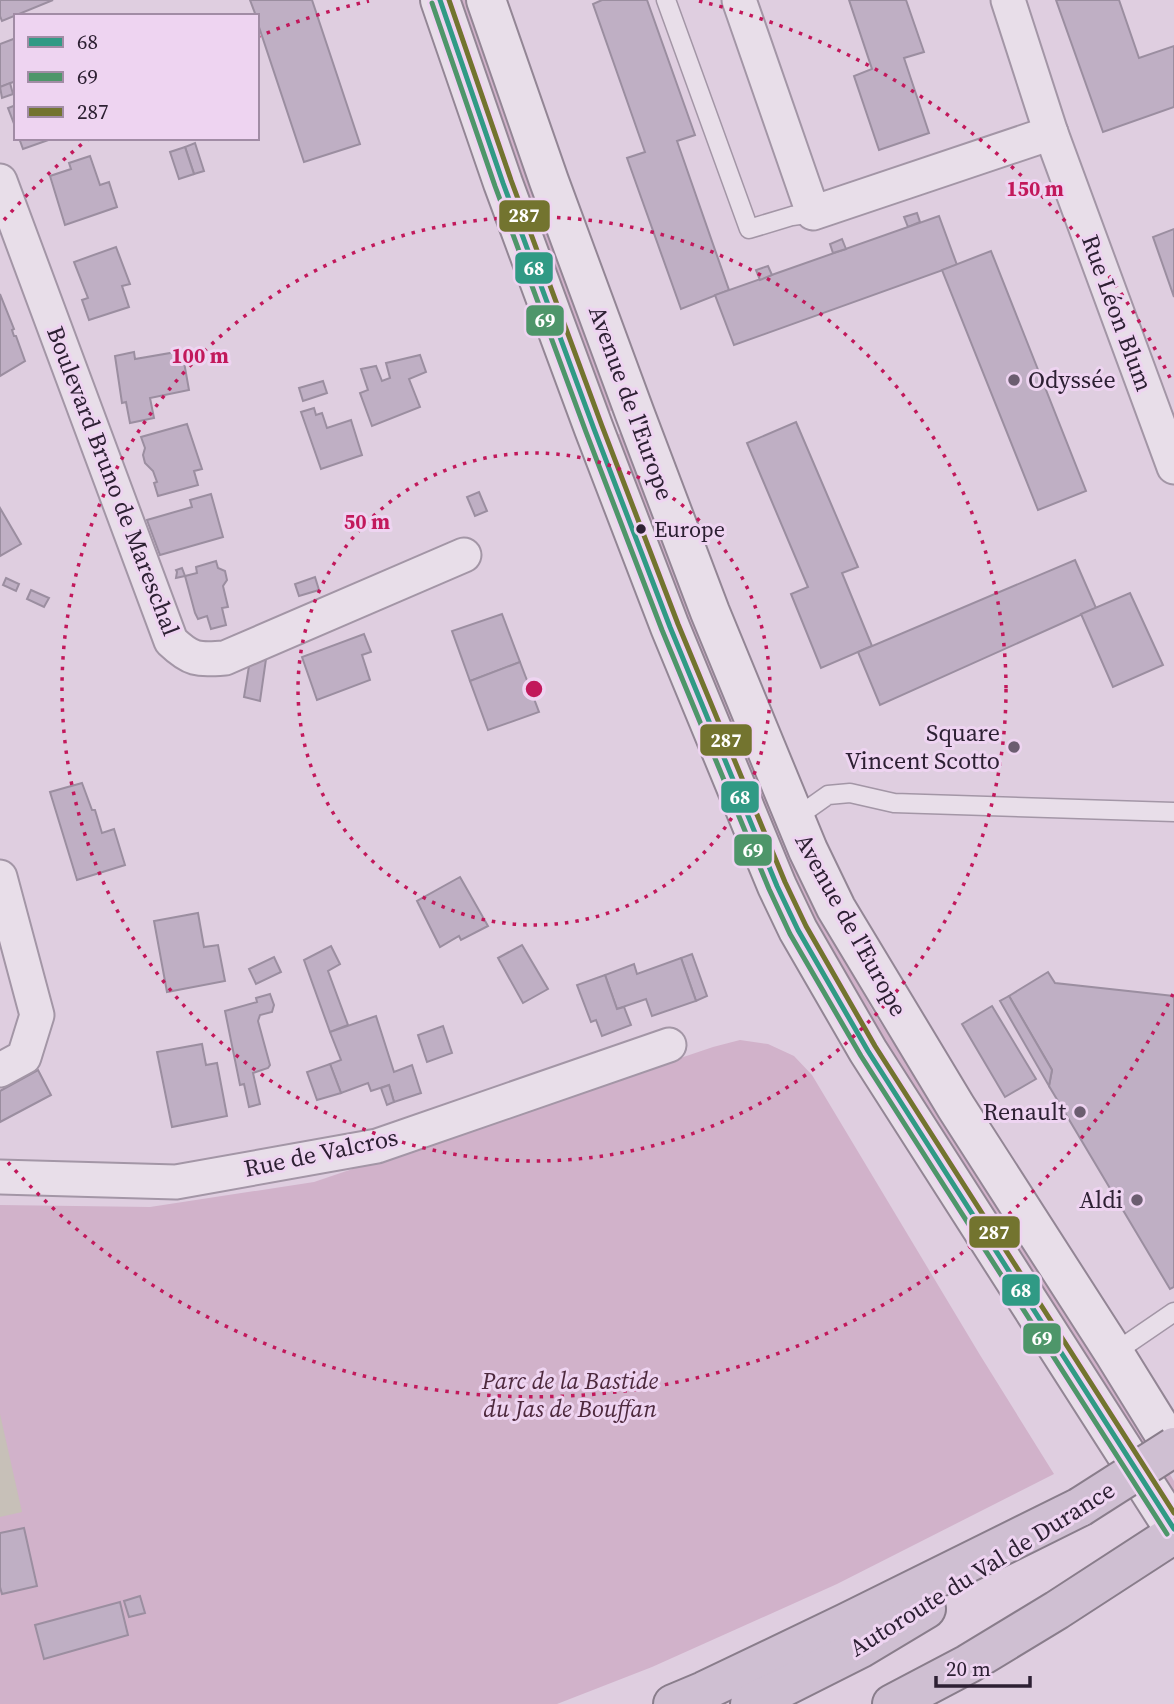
<svg xmlns="http://www.w3.org/2000/svg" width="1174" height="1704" viewBox="0 0 1174 1704" font-family="'Source Serif 4',serif">
<style>
.green{fill:#d1b2ca}
.water{fill:#c7c0b8}
.building{fill:#bfafc4;stroke:#9b8ea0;stroke-width:2}
.lines{fill:none;stroke-linecap:round;stroke-linejoin:round}
.lane-casing{stroke:#a396a6;stroke-width:21}
.street-casing{stroke:#a396a6;stroke-width:37}
.secondary-casing{stroke:#938695;stroke-width:42}
.highway-casing{stroke:#897d8b;stroke-width:42}
.lane{stroke:#e8dee9;stroke-width:18}
.street{stroke:#e8dee9;stroke-width:33}
.secondary{stroke:#e8dee9;stroke-width:38}
.highway{stroke:#cfbfd2;stroke-width:38}
.highway-bridge-casing{stroke:#897d8b;stroke-width:42;stroke-linecap:butt}
.highway-bridge{stroke:#cfbfd2;stroke-width:38}
.bus-1-casing{stroke:#eed4f1;stroke-width:10}
.bus-2-casing{stroke:#eed4f1;stroke-width:10}
.bus-3-casing{stroke:#eed4f1;stroke-width:10}
.bus-1{stroke:#309a85;stroke-width:5}
.bus-2{stroke:#4e966a;stroke-width:5}
.bus-3{stroke:#73742f;stroke-width:5}
.ring{fill:none;stroke:#c2185b;stroke-width:3.5;stroke-dasharray:3.5 7}
.poi-dot{fill:#6b5d70;stroke:#eed4f1;stroke-width:2.5}
.bus-dot{fill:#2d2033;stroke:#eed4f1;stroke-width:2.5}
.labels{text-anchor:middle;stroke-width:6;stroke-linejoin:round;paint-order:stroke}
.bus-label{font-size:22px;fill:#2d2033;stroke:#eed4f1;text-anchor:start}
.street-label{font-size:24px;fill:#2d2033;stroke:#eed4f1}
.poi-label{font-size:24px;fill:#2d2033;stroke:#eed4f1;text-anchor:end}
.park-label{font-size:24px;font-style:italic;fill:#4d293d;stroke:#eed4f1}
.centre{fill:#c2185b;stroke:#eed4f1;stroke-width:3.5}
.ring-label{font-size:21px;text-anchor:middle;font-weight:bold;fill:#c2185b;stroke:#eed4f1;stroke-width:6;stroke-linejoin:round;paint-order:stroke}
.line-badge{stroke:#eed4f1;stroke-width:2.5}
.badge-label{font-size:19px;text-anchor:middle;font-weight:bold;fill:#fff}
</style>
<rect width="100%" height="100%" fill="#dfcee0"/>
<g class="green">
<path d="M458 0H468L613 410 605 413Z"/>
<path d="M622 433 818 912 874 1013 1099 1359 1174 1481V1500L902 1072 828 949 755 794 613 436Z"/>
<path d="M740 1040 768 1044 794 1056 812 1075 980 1355 1054 1474 837 1584 652 1667 557 1704H0V1205L150 1207 314 1182 713 1047Z"/>
</g>
<path class="water" d="M0 1414 22 1512 0 1517Z"/>
<g class="building">
<path d="M0 0H53L2 21 0 16Z"/>
<path d="M250 0H312L360 144 304 162 257 21V16H256Z"/>
<path d="M602 0H647L695 135 677 141 729 290 681 309 627 158 645 152 593 4Z"/>
<path d="M849 0H906L924 52 904 58 929 133 879 150 854 76 872 69Z"/>
<path d="M1056 0H1119L1139 58 1174 46V107L1103 132Z"/>
<path d="M16 38V81L0 87V44Z"/>
<path d="M10 83 13 94 2 98 0 87Z"/>
<path d="M16 105V129L8 108Z"/>
<path d="M19 138H54L23 149Z"/>
<path d="M195 143 204 171 194 174 185 147Z"/>
<path d="M185 147 194 174 179 179 170 152Z"/>
<path d="M90 156 100 185 109 182 117 207 65 225 50 176 71 169 69 163Z"/>
<path d="M917 213 920 222 908 227 904 217Z"/>
<path d="M939 216 957 265 734 345 715 295Z"/>
<path d="M1174 229V297L1153 237Z"/>
<path d="M842 239 846 249 833 253 830 244Z"/>
<path d="M116 247 130 284 122 286 129 307 89 320 82 300 88 298 74 262Z"/>
<path d="M991 251 1086 491 1038 510 942 270Z"/>
<path d="M768 266 772 275 760 280 756 270Z"/>
<path d="M0 294 14 329 12 330 14 336H16L25 361 0 376Z"/>
<path d="M182 351 189 390 150 398 154 418 130 423 126 402 122 403 115 356 134 352 135 359Z"/>
<path d="M420 355 426 372 409 379 420 407 372 426 360 393 368 390 361 369 376 366 382 381 390 378 386 363Z"/>
<path d="M323 381 327 393 303 401 299 388Z"/>
<path d="M314 408 316 415 322 413 327 428 351 420 362 455 321 469 301 412Z"/>
<path d="M796 422 858 567 842 573 872 646 821 668 791 594 808 587 747 443Z"/>
<path d="M187 424 202 469 194 471 198 485 158 496 154 483 157 482 153 471 145 463 143 455 145 448 141 437Z"/>
<path d="M479 492 487 511 475 516 467 497Z"/>
<path d="M211 494 223 537 160 555 147 520 192 507 190 500Z"/>
<path d="M0 508 21 544 0 556Z"/>
<path d="M1075 560 1096 608 880 705 858 652Z"/>
<path d="M216 561 218 568 225 571 227 580 223 586 228 607 222 608 226 625 211 629 207 616 198 619 195 613 185 576 197 573 196 567Z"/>
<path d="M182 568 185 576 176 578 177 572 176 570Z"/>
<path d="M315 577 319 590 299 596 295 584Z"/>
<path d="M6 578 19 584 16 591 3 585Z"/>
<path d="M31 590 49 598 44 607 27 599Z"/>
<path d="M1130 593 1163 665 1113 687 1081 614Z"/>
<path d="M502 614 520 662 470 681 452 631Z"/>
<path d="M364 634 371 652 362 655 370 680 317 700 302 657Z"/>
<path d="M266 659 260 701 244 697 249 666Z"/>
<path d="M520 662 539 712 488 730 470 681Z"/>
<path d="M82 783 92 810H95L102 833 114 829 125 865 77 880 50 792Z"/>
<path d="M460 877 488 926 461 940 459 936 440 947 417 901Z"/>
<path d="M198 913 204 947 218 945 225 981 167 992 154 921Z"/>
<path d="M522 945 548 989 523 1003 498 958Z"/>
<path d="M331 946 340 964 328 971 348 1025 330 1032 304 960Z"/>
<path d="M692 954 707 996 696 1001 681 958Z"/>
<path d="M274 957 281 972 256 984 249 969Z"/>
<path d="M681 958 696 1001 652 1016 646 999 617 1009 605 975 634 964 637 974Z"/>
<path d="M1048 972 1055 983 1174 996V1287L1170 1289 1049 1086 1052 1070 1009 996Z"/>
<path d="M605 975 617 1009 624 1007 631 1025 602 1036 596 1020 591 1022 577 985Z"/>
<path d="M270 994 274 1005 272 1012 260 1015 258 1021 270 1065 268 1068 253 1073 260 1104 249 1107 244 1084 240 1085 225 1011 257 1002 256 998Z"/>
<path d="M1009 996 1052 1070 1049 1086 1000 1001Z"/>
<path d="M992 1006 1036 1079 1005 1097 962 1024Z"/>
<path d="M376 1016 394 1072 412 1065 421 1093 394 1102 389 1085 371 1091 368 1083 341 1093 330 1064 341 1060 330 1032Z"/>
<path d="M443 1026 452 1053 427 1062 418 1035Z"/>
<path d="M202 1044 206 1065 217 1063 227 1116 172 1127 157 1052Z"/>
<path d="M330 1064 341 1093 317 1100 307 1072Z"/>
<path d="M38 1070 51 1095 0 1122V1091Z"/>
<path d="M389 1085 394 1102 387 1105 381 1088Z"/>
<path d="M24 1528 37 1586 2 1594 0 1587V1533Z"/>
<path d="M140 1596 145 1613 129 1617 124 1601Z"/>
<path d="M120 1602 128 1635 44 1659 35 1625Z"/>
</g>
<g class="lines">
<defs>
<g id="lane">
<path d="M666 0 749 229 792 216 813 213"/>
<path d="M794 819 828 795 850 793 894 803 1174 812"/>
<path d="M1114 1353 1174 1312"/>
</g>
<g id="street">
<path d="M739 0 813 213 1051 133"/>
<path d="M1008 0 1051 133 1174 467"/>
<path d="M0 181 171 641C191 660 197 660 225 658L464 555"/>
<path d="M0 877 37 1015 24 1057 0 1070"/>
<path d="M0 1177 176 1182 377 1146 669 1045"/>
</g>
<g id="secondary">
<path d="M440 0 503 183 594 429 670 627 777 886 798 930 868 1051 1174 1529"/>
<path d="M486 0 549 181 635 414 710 612 808 850 836 908 956 1107 1114 1353 1174 1450"/>
</g>
<g id="highway">
<path d="M673 1704 704 1691 846 1623 1080 1507"/>
<path d="M750 1704 861 1648 926 1609"/>
<path d="M892 1704 968 1664 1057 1610 1174 1534"/>
</g>
</defs>
<use href="#lane" class="lane-casing"/>
<use href="#street" class="street-casing"/>
<use href="#secondary" class="secondary-casing"/>
<use href="#highway" class="highway-casing"/>
<use href="#lane" class="lane"/>
<use href="#street" class="street"/>
<use href="#secondary" class="secondary"/>
<use href="#highway" class="highway"/>
<defs>
<path id="highway-bridge" d="M1080 1507 1174 1447"/>
</defs>
<use href="#highway-bridge" class="highway-bridge-casing"/>
<use href="#highway-bridge" class="highway-bridge"/>
<defs>
<path id="bus-1" d="M440 0 503 183 594 429 670 627 777 886 798 930 868 1051 1174 1529"/>
<path id="bus-2" d="M432 3 495 186 586 432 662 630 769 889 790 934 861 1056 1167 1534"/>
<path id="bus-3" d="M449 0 511 180 602 426 678 624 785 882 806 926 875 1046 1174 1513"/>
</defs>
<use href="#bus-1" class="bus-1-casing"/>
<use href="#bus-2" class="bus-2-casing"/>
<use href="#bus-3" class="bus-3-casing"/>
<use href="#bus-1" class="bus-1"/>
<use href="#bus-2" class="bus-2"/>
<use href="#bus-3" class="bus-3"/>
</g>
<g class="ring">
<circle cx="534" cy="689" r="236"/>
<circle cx="534" cy="689" r="472"/>
<path d="M1173 994A708 708 0 0 1 4 1158M4 220A708 708 0 0 1 88 139M257 37A708 708 0 0 1 369 1M699 1A708 708 0 0 1 1173 384"/>
</g>
<g class="poi-dot">
<circle cx="1014" cy="380" r="7"/>
<circle cx="1014" cy="747" r="7"/>
<circle cx="1080" cy="1112" r="7"/>
<circle cx="1137" cy="1200" r="7"/>
</g>
<circle class="bus-dot" cx="641" cy="529" r="6"/>
<g class="labels">
<g class="bus-label">
<text x="654" y="537">Europe</text>
</g>
<g class="street-label">
<text transform="translate(1117 313) rotate(70)" y="8">Rue Léon Blum</text>
<text transform="translate(631 403) rotate(70)" y="8">Avenue de l'Europe</text>
<text transform="translate(113 481) rotate(69)" y="8">Boulevard Bruno de Mareschal</text>
<text transform="translate(851 925) rotate(61)" y="8">Avenue de l'Europe</text>
<text transform="translate(321 1153) rotate(-12)" y="8">Rue de Valcros</text>
<text transform="translate(982 1569) rotate(-32)" y="8">Autoroute du Val de Durance</text>
</g>
<g class="poi-label">
<text x="1028" y="388" text-anchor="start">Odyssée</text>
<text x="1000" y="741">Square<tspan x="1000" dy="28">Vincent Scotto</tspan></text>
<text x="1066" y="1120">Renault</text>
<text x="1123" y="1208">Aldi</text>
</g>
<g class="park-label">
<text x="570" y="1389">Parc de la Bastide<tspan x="570" dy="28">du Jas de Bouffan</tspan></text>
</g>
</g>
<circle cx="534" cy="689" r="10" class="centre"/>
<g class="ring-label">
<text x="1035" y="196">150 m</text>
<text x="200" y="363">100 m</text>
<text x="367" y="529">50 m</text>
</g>
<g class="line-badge">
<rect x="498" y="199" width="53" height="34" rx="7" fill="#73742f"/>
<rect x="514" y="251" width="40" height="34" rx="7" fill="#309a85"/>
<rect x="525" y="304" width="40" height="33" rx="7" fill="#4e966a"/>
<rect x="699" y="723" width="54" height="34" rx="7" fill="#73742f"/>
<rect x="720" y="780" width="40" height="34" rx="7" fill="#309a85"/>
<rect x="733" y="833" width="40" height="34" rx="7" fill="#4e966a"/>
<rect x="968" y="1215" width="53" height="34" rx="7" fill="#73742f"/>
<rect x="1001" y="1273" width="40" height="34" rx="7" fill="#309a85"/>
<rect x="1022" y="1322" width="40" height="33" rx="7" fill="#4e966a"/>
</g>
<g class="badge-label">
<text x="524" y="222">287</text>
<text x="534" y="275">68</text>
<text x="545" y="327">69</text>
<text x="726" y="747">287</text>
<text x="740" y="804">68</text>
<text x="753" y="857">69</text>
<text x="994" y="1239">287</text>
<text x="1021" y="1297">68</text>
<text x="1042" y="1345">69</text>
</g>
<rect x="14" y="14" width="245" height="126" fill="#eed4f1" stroke="#a18ca5" stroke-width="2"/>
<rect x="28" y="37" width="35" height="10" fill="#309a85" stroke="#a18ca5" stroke-width="2"/>
<text x="77" y="49" font-size="21" fill="#2d2033">68</text>
<rect x="28" y="72" width="35" height="10" fill="#4e966a" stroke="#a18ca5" stroke-width="2"/>
<text x="77" y="84" font-size="21" fill="#2d2033">69</text>
<rect x="28" y="107" width="35" height="10" fill="#73742f" stroke="#a18ca5" stroke-width="2"/>
<text x="77" y="119" font-size="21" fill="#2d2033">287</text>
<path d="M936 1676v10h94v-10" fill="none" stroke="#2d2033" stroke-width="3.5"/>
<text x="946" y="1676" font-size="21" fill="#2d2033" stroke="#eed4f1" stroke-width="5" paint-order="stroke">20 m</text>
</svg>
